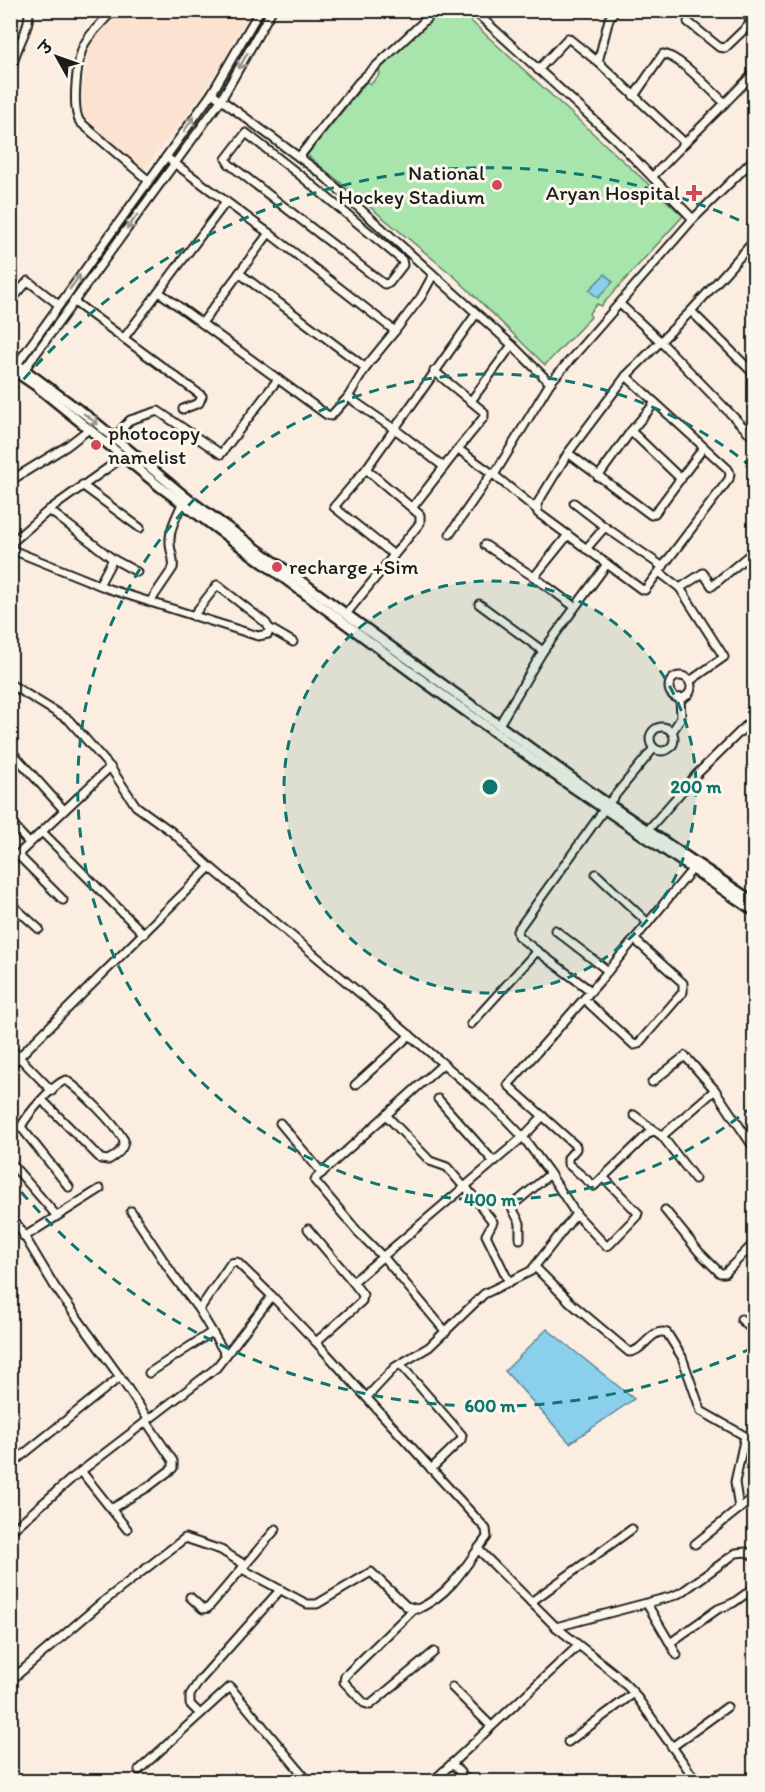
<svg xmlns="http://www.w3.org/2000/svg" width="765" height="1792" viewBox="0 0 765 1792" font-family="Itim,'Playpen Sans Deva',sans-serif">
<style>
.built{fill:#fce2d1}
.green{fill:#a7e5ad;stroke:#628064;stroke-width:1.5}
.water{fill:#8acfec;stroke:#5e8799;stroke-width:1.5}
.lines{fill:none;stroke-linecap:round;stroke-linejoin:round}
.minor-casing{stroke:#1c1c1c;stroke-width:11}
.tertiary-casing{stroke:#1c1c1c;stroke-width:13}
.minor{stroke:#fbf7ec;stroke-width:7}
.tertiary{stroke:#fbf7ec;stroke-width:8}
.oneway{stroke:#97948e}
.ring{fill:none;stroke:#0f766e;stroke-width:3;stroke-dasharray:10 8}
.poi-dot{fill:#d1495b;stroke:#fbf7ec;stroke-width:2}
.labels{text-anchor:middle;stroke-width:6;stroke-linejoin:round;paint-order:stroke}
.poi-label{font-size:21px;fill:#1c1c1c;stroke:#fbf7ec;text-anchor:end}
.centre{fill:#0f766e;stroke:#fbf7ec;stroke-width:3}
.ring-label{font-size:18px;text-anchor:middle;font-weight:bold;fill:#0f766e;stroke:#fbf7ec;stroke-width:6;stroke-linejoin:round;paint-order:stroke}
</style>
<rect width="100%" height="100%" fill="#fbede0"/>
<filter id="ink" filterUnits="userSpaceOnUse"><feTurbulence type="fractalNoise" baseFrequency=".0167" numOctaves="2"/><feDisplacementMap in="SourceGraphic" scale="12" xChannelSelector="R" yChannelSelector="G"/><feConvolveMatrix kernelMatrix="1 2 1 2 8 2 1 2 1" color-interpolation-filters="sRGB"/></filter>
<g filter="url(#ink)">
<path class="built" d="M119 11H253L201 96 143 171 78 115 90 44Z"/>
<path class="green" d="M439 11H460L683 216 601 306 597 304 589 313 591 317 545 365 456 278 307 155 367 81 371 84 380 74 379 70Z"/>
<g class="water">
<path d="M605 274 613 282 598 298 589 290Z"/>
<path d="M547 1329 634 1399 570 1443 505 1371Z"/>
</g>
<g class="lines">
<defs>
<g id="minor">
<path d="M113 10C104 21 92 31 85 43 77 57 71 108 80 122L149 181"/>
<path d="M473 10 615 139 693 219"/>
<path d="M615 10 609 19 598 62 685 143 652 177"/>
<path d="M688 22 719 47 725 48 751 23 750 19 741 10"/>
<path d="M538 70 568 38 598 62"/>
<path d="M212 93 319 172 512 345 550 383"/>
<path d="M634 96 663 54C681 57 710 90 725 103L754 73"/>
<path d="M10 131C11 108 8 82 14 60 18 43 30 29 29 10"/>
<path d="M246 133 301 176 402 260 403 265 389 283 384 284 229 164 226 159Z"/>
<path d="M685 143 725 103"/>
<path d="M166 157 274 237 395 331 421 297 433 275"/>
<path d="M299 157 359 82 436 10"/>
<path d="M239 273 366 368"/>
<path d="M159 292 327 415 331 416 348 397"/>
<path d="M73 301 202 396 199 403 183 409"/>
<path d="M10 302 28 281 59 305"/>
<path d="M620 304 660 341 754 438"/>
<path d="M691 311 753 373"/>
<path d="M202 323 269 233"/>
<path d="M395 331 368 364 348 397 400 433 444 467"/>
<path d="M124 338 226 202"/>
<path d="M17 364 212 93 260 10"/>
<path d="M24 370 221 100 272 10"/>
<path d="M434 371 484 412V417L458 449"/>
<path d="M626 376 728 469 730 474 729 479 645 590 641 589 538 513 537 504 568 453Z"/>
<path d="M626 376 691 311 754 241"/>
<path d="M471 401 512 345"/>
<path d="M631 431 681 479"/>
<path d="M115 437 130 420 158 411 221 454 278 379"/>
<path d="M568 453 651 515 655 513 704 447"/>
<path d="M366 469 412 508"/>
<path d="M494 475 536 509"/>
<path d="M598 477 631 431 655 403"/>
<path d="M10 481 67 446 89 429"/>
<path d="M82 485 140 528"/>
<path d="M574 503 605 527 663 567"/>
<path d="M49 510 113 559 137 572"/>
<path d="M450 534 492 473"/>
<path d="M10 544 49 510 123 457"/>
<path d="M485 545 534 577 575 607"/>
<path d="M10 549 109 589 258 636 268 634 269 628 266 623 217 585 193 616"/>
<path d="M586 549 605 527"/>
<path d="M394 555 334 507 366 469 476 314"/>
<path d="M659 572 680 588 724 657 690 681"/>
<path d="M534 577 568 535"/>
<path d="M99 585 113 559"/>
<path d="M680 588 703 573 712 586 754 551"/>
<path d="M150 602 173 568C175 559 170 552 170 543 169 530 177 515 182 504"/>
<path d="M479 604 543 651"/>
<path d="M346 614 420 523V515L412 508 458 449 494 475 550 383 693 219 754 159"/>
<path d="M269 628 293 642"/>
<circle cx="680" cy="687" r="11"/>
<path d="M10 684 69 720 110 767 136 806 172 832 210 867"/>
<path d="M499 725 543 651 607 564"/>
<circle cx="662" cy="739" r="12"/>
<path d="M672 732 681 718 680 698"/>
<path d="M10 750 64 810"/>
<path d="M10 822 29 843"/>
<path d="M648 830 696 775 754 718"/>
<path d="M42 832 144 934"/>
<path d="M18 855 63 900"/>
<path d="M10 862 110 767"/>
<path d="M695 866 598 983 508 1085 576 1146V1149L568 1158V1164L594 1186 650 1132 655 1131 662 1136 715 1090 754 1148"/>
<path d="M596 874 648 923"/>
<path d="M10 903 39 929"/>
<path d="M555 930 608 971"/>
<path d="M537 951 518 936 517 931 608 804 654 748"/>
<path d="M584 999 634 1045 638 1044 683 992V983L634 939"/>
<path d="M471 1024 537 951 591 991"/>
<path d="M10 1048 19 1057 10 1066"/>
<path d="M443 1064 316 1178 315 1181 358 1232 386 1260 446 1332"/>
<path d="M652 1082 685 1056 715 1090"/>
<path d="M355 1085 410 1035"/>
<path d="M52 1091 19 1057 210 867 432 1054 499 1112 523 1137 543 1116"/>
<path d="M438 1099 494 1162"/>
<path d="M42 1100 101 1159 108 1160C116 1156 124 1149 124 1140 113 1122 83 1092 66 1080 53 1084 27 1115 21 1127L69 1187"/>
<path d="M386 1115 430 1161 447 1167 464 1187"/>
<path d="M634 1115 655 1131"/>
<path d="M280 1123 322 1173"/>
<path d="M662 1136 695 1179"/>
<path d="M10 1162 56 1215"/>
<path d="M465 1186 493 1222 486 1235 509 1282"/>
<path d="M665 1210 699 1252 720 1273H725L754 1243"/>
<path d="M131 1211 173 1275 199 1310 226 1355"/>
<path d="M10 1216 19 1227 55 1287 120 1377 148 1419"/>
<path d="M308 1229 353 1282"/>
<path d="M24 1237 100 1189"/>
<path d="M520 1239V1223L512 1208 514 1204 550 1174"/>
<path d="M535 1267 572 1304 629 1352C644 1352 651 1327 667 1333L682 1357 701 1411 745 1436 754 1444"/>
<path d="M272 1296 316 1342 486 1529 487 1537 478 1549"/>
<path d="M741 1319 754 1332"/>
<path d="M316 1342 362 1301 363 1295 353 1282 523 1137 548 1171 576 1214 606 1246 609 1245 637 1216 638 1213 604 1178"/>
<path d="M400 1364 462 1435 461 1440 431 1469"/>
<path d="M149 1373 212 1332"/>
<path d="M367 1397 395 1367 429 1347 484 1294 531 1271 576 1214"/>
<path d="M10 1465 120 1377"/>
<path d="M81 1471 127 1529"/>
<path d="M111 1509 148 1487 173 1468V1461L146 1421"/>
<path d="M739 1509 735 1482 745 1436"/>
<path d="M10 1532 71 1479 216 1368 272 1296 237 1262 231 1263 199 1310"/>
<path d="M695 1544 754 1497"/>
<path d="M242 1569 307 1604H317L371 1572 406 1606 418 1609C446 1596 461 1574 478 1549L556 1627 673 1596 682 1592 736 1553 746 1552 754 1556"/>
<path d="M190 1597 203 1609 208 1608 276 1529"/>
<path d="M531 1602 632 1529"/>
<path d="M647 1604 677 1655"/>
<path d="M414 1609 345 1676 344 1682 364 1703 370 1705 434 1652"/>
<path d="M556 1627 614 1673 634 1693 697 1782"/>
<path d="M670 1643 718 1609 733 1603 754 1588"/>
<path d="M10 1681 99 1605 185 1538 221 1550 245 1565"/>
<path d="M452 1687 491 1726"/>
<path d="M200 1714 190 1704V1695L200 1680 280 1590"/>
<path d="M568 1742 634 1693"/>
<path d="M672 1747 727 1707"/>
<path d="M452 1763 468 1782"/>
<path d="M139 1770 230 1687 309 1782"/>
<path d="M432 1782 578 1646"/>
<path d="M683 1782 692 1775"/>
</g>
<g id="tertiary">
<path d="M10 359 94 421 187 498 346 614 598 797 754 902"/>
<path d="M10 368 36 386 159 486 419 678 559 778 754 911"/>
</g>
</defs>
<use href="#minor" class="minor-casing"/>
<use href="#tertiary" class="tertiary-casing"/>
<use href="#minor" class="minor"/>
<use href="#tertiary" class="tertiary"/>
</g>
<defs><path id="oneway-shaft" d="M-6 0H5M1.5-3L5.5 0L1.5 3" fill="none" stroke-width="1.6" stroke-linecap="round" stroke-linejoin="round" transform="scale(1.5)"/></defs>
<g class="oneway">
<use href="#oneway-shaft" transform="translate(243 61) rotate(119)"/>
<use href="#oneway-shaft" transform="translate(189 124) rotate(-55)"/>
<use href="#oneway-shaft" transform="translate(132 222) rotate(127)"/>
<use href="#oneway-shaft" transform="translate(75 282) rotate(-54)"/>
<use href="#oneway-shaft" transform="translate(91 419) rotate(37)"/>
</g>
</g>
<circle cx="490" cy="787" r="206" fill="#0f766e" fill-opacity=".12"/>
<g class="ring">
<circle cx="490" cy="787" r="206"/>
<path d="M753 1106A413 413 0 1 1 753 468"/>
<path d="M752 1348A619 619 0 0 1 12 1181M12 393A619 619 0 0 1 752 226"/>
</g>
<g class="poi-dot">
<circle cx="497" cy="185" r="6"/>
<path d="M691 184h6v6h6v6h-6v6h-6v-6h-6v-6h6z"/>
<circle cx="96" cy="445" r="6"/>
<circle cx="277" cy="567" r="6"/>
</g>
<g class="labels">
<g class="poi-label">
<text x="485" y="180">National<tspan x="485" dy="24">Hockey Stadium</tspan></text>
<text x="680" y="200">Aryan Hospital</text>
<text x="108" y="440" text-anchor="start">photocopy<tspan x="108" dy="24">namelist</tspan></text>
<text x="289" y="574" text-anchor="start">recharge +Sim</text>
</g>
</g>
<circle cx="490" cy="787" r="9" class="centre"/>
<g class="ring-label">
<text x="696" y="793">200 m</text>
<text x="490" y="1206">400 m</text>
<text x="490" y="1412">600 m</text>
</g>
<rect width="765" height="1792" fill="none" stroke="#fbf7ec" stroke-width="36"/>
<rect x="18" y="18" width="729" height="1756" fill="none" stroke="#1c1c1c" stroke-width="2" filter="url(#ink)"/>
<g transform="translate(57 57) rotate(310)" stroke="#fbf7ec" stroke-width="4.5" paint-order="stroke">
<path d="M0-4.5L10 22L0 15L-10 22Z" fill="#1c1c1c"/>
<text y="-9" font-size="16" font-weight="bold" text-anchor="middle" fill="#1c1c1c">उ</text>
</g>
</svg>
